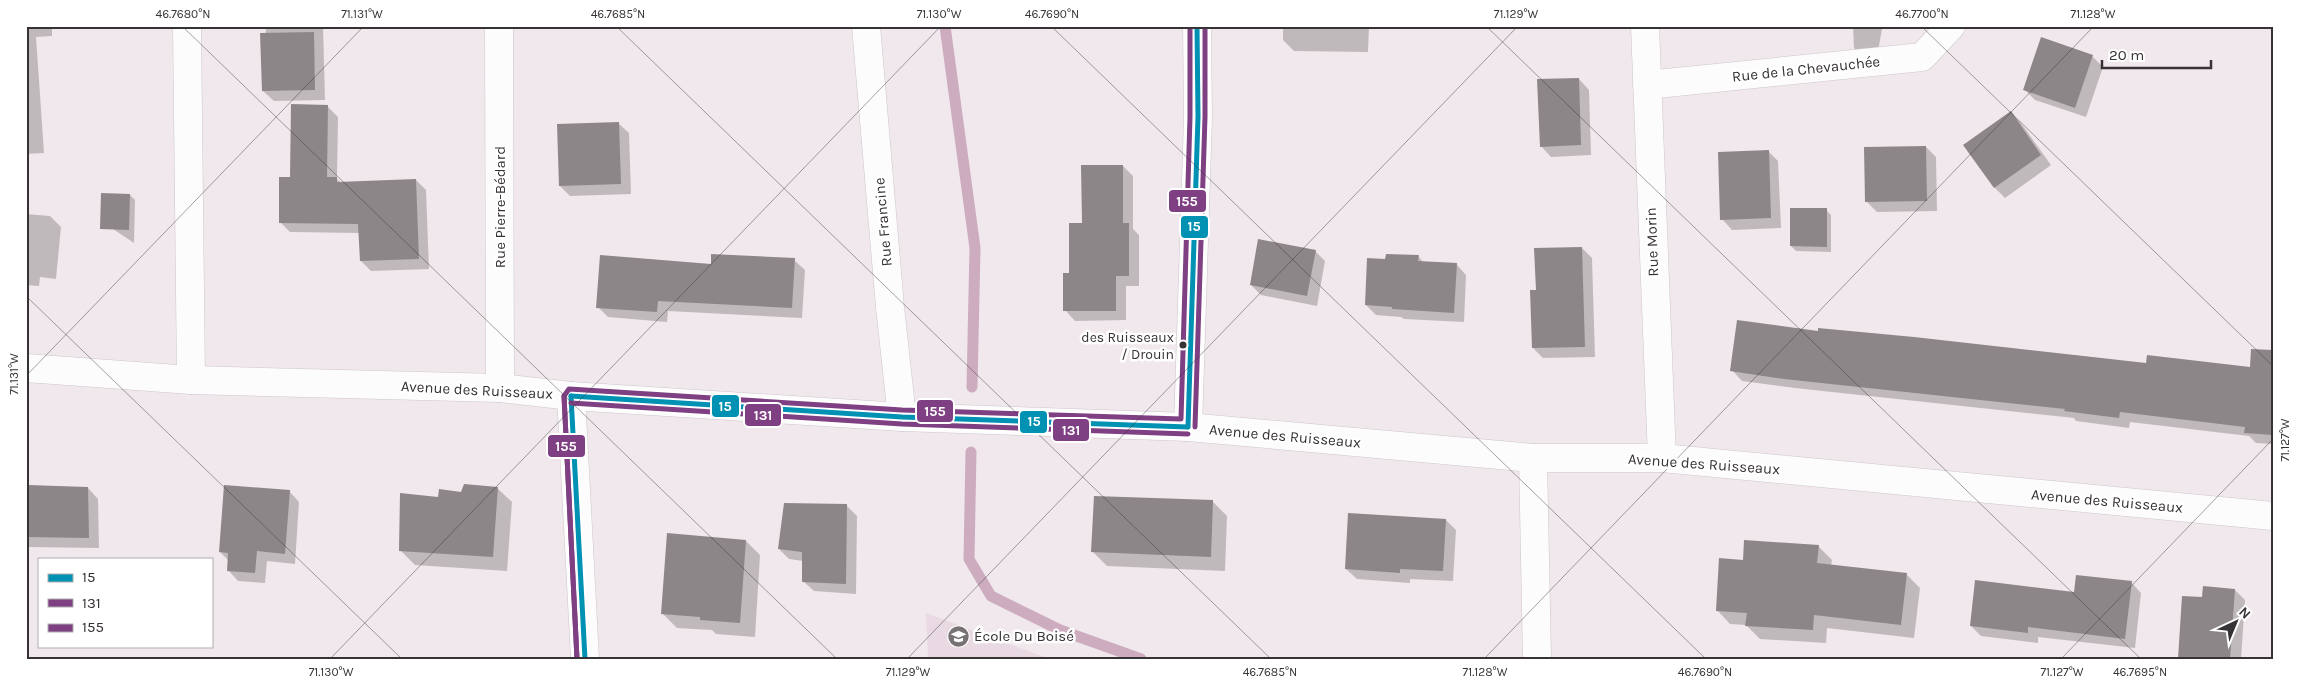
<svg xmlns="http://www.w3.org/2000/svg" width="2299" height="685" viewBox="0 0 2299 685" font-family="Karla,sans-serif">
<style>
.built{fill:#e9d9e2}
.shadow{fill:#0003}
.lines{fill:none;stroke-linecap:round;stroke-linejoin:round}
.stream{stroke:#cdacbf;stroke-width:11}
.building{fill:#8c8689}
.minor-casing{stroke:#ccc6c9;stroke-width:29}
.minor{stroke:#fdfcfc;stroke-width:28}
.bus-1-casing{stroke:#fff;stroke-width:9}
.bus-2-casing{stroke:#fff;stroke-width:9}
.bus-3-casing{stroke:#fff;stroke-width:9}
.bus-1{stroke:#0091b3;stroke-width:5}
.bus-2{stroke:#7e4082;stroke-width:5}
.bus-3{stroke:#7e4082;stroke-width:5}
.ticks{fill:none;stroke:#373235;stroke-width:1;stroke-opacity:0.45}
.bus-dot{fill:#373235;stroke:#fff;stroke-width:2}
.labels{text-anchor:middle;stroke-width:5;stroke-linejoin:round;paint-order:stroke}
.bus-label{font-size:14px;fill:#373235;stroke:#fff;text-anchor:end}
.street-label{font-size:15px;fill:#373235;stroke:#fff}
.poi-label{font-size:15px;fill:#373235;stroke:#fff;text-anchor:start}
.line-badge{stroke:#fff;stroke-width:2}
.badge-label{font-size:14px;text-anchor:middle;font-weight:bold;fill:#fff}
.neatline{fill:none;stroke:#373235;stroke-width:2}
.ticks-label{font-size:12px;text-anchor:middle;fill:#373235}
</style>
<rect width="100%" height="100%" fill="#f0e8ec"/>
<path class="built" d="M926 613 1050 659H928Z"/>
<g class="shadow">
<path d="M26 26H52V36L36 37 44 153 26 154Z"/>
<path d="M266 26H323L325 100 274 101 263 91Z"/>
<path d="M382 26H418L383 28Z"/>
<path d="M1283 26H1369L1368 52 1294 51 1283 40Z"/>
<path d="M1853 26H1917L1918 27 1882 29 1877 57 1865 58 1854 48Z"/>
<path d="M2092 56 2103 67 2086 117 2035 100 2025 90Z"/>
<path d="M1579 79 1589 90 1591 155 1551 157 1541 146Z"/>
<path d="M328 107 338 117 337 179 341 183 416 180 426 190 429 269 371 271 361 261 360 233 290 232 280 222 291 178Z"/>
<path d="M2011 113 2021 123 2051 165 2005 198 1994 187Z"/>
<path d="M618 123 629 133 631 194 570 196 560 186Z"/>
<path d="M1926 147 1936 157 1937 211 1877 212 1866 201Z"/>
<path d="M1768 151 1778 161 1781 228 1732 230 1722 219Z"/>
<path d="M1123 166 1133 176V229L1139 235V286H1126V320L1075 321 1065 310 1070 274 1083 224Z"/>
<path d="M130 195 135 200 134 243 107 225Z"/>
<path d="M1826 210 1831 215V252L1796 251 1791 246Z"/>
<path d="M26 214 50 216 61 227 56 279 40 277 39 286 26 285Z"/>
<path d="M1582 248 1592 258 1595 357 1543 358 1533 348 1537 291Z"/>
<path d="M1315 251 1325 261 1317 306 1261 295 1251 285Z"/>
<path d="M1418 256 1424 263 1456 264 1466 275 1464 322 1404 319 1401 317 1376 315 1366 305 1387 261Z"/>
<path d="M794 260 805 270 802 318 668 311 667 322 608 317 598 307 712 265Z"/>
<path d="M1819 332 2072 357V355L2147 364 2273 370V444L2256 443 2249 436 2130 422 2129 428 2076 421 2074 418 1795 388 1742 381 1732 370Z"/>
<path d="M26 485 88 488 98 499 99 548 26 547Z"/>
<path d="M497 488 512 502 507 571 415 565 400 550 439 499Z"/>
<path d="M289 491 299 502 295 564 267 561 265 583 238 581 228 570 229 561 220 552Z"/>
<path d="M1212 501 1227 516 1225 571 1107 566 1093 552Z"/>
<path d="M846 505 857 516 856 594 814 591 803 581V561L789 559 779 549Z"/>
<path d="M1446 520 1456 530 1453 581 1410 579V583L1357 579 1346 569Z"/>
<path d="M746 541 760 555 755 637 716 634 712 630 677 628 662 613Z"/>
<path d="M1818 546 1832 560 1831 566 1906 574 1920 588 1914 638 1827 628 1826 643 1760 639 1746 625 1730 624 1717 610 1744 561Z"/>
<path d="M2131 582 2141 593 2135 648 2038 637V643L1981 636 1971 626 2075 593Z"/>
<path d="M2235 590 2245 600 2241 659H2179L2204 599Z"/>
</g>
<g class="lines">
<g class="stream">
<path d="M945 26 975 248 972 387"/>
<path d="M971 452 969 559 991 596 1060 630 1141 659"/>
</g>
</g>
<g class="building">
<path d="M314 32 315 90 262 91 260 33Z"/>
<path d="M2041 37 2093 55 2075 108 2023 90Z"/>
<path d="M1579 78 1581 145 1540 147 1537 79Z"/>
<path d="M291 104 328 105 327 177H337V182L416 179 419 259 360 261 358 224 279 223V177H290Z"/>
<path d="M2011 111 2041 155 1994 188 1963 145Z"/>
<path d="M619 122 621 184 559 186 557 124Z"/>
<path d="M1926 146 1927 201 1865 202 1864 147Z"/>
<path d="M1769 150 1771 218 1720 220 1718 152Z"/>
<path d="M1081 165H1123V223H1129V276H1116V311H1063V273H1069V223H1082Z"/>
<path d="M101 193 130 194 129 230 100 229Z"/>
<path d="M1790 208H1827V247L1790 246Z"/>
<path d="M1258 239 1316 250 1307 296 1250 285Z"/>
<path d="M1582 247 1585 347 1532 348 1530 290H1536L1534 248Z"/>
<path d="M711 254 795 258 792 308 658 301 657 312 596 308 600 255 711 264Z"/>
<path d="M1386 254 1419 255 1418 261 1457 263 1454 313 1392 309V307L1365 305 1367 258 1385 259Z"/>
<path d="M1737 320 1818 331V328L1914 337 2146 363 2147 355 2250 367 2251 349 2273 350V435L2244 433 2245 427 2120 412 2119 418 2064 411 2065 409 1784 379 1730 371Z"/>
<path d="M464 484 498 487 493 557 399 551 400 493 438 497 439 489 461 492Z"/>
<path d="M26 485 88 487 89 538 26 537Z"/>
<path d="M224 485 290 490 285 554 257 551 255 573 227 571 228 553 219 552Z"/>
<path d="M1094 496 1213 500 1211 557 1091 552Z"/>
<path d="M784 503 847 504 846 584 802 582V552L778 549Z"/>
<path d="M1348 513 1446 519 1443 571 1400 569V573L1345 569Z"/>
<path d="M667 533 746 540 740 623 700 620V617L661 614Z"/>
<path d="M1744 540 1819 545 1817 563 1907 573 1901 625 1814 615 1813 630 1745 626 1747 613 1716 611 1719 558 1743 560Z"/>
<path d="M2076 575 2132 581 2125 639 2028 627V633L1970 626 1975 580 2074 592Z"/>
<path d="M2203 586 2235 589 2230 659H2178L2182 596 2202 597Z"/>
</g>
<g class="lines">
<defs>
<g id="minor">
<path d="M187 26 191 380"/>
<path d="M499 26 500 388"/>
<path d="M866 26 890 307 902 417"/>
<path d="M1645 26 1662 458"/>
<path d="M1647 85 1922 57 1951 26"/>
<path d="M26 368 191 380 500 388 571 396 902 417 1188 427 1533 458H1662L2273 516"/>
<path d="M571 396 585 659"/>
<path d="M1188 427 1198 117 1197 26"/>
<path d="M1533 458 1537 659"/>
</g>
</defs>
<use href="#minor" class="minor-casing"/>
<use href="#minor" class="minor"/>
<defs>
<g id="bus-1">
<path d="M571 396 902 417 1188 427"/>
<path d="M571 396 585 659"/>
<path d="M1188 427 1198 117 1197 26"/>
</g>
<g id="bus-2">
<path d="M564 396 577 659"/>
<path d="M571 403 902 424 1188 434"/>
<path d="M1195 427 1205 117V26"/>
</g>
<path id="bus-3" d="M577 659 564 396 569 389 902 410 1181 419 1190 117V26"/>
</defs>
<use href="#bus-1" class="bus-1-casing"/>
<use href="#bus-2" class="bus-2-casing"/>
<use href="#bus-3" class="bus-3-casing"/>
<use href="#bus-1" class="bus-1"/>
<use href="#bus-2" class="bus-2"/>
<use href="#bus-3" class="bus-3"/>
</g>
<path class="ticks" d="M182 26 837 659M616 26 1271 659M1051 26 1706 659M1486 26 2141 659M1921 26 2273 366M26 296 402 659M26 376 364 26M330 659 941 26M907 659 1518 26M1484 659 2094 26M2061 659 2273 439"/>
<defs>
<symbol id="school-disc" viewBox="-11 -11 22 22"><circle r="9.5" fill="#787275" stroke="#fff"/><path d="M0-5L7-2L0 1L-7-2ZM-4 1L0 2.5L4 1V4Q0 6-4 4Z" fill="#fff"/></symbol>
</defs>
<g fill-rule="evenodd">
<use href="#school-disc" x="946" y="624" width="25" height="25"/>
</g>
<circle class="bus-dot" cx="1183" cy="345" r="4.5"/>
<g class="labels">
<g class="bus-label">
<text x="1174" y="342">des Ruisseaux<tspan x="1174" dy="17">/ Drouin</tspan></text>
</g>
<g class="street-label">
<text transform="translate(1806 69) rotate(-6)" y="5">Rue de la Chevauchée</text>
<text transform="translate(500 207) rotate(-90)" y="5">Rue Pierre-Bédard</text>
<text transform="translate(883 222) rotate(-95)" y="5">Rue Francine</text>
<text transform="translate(1652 242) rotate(-92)" y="5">Rue Morin</text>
<text transform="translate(477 390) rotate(3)" y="5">Avenue des Ruisseaux</text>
<text transform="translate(1285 436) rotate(5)" y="5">Avenue des Ruisseaux</text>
<text transform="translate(1704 464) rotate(4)" y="5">Avenue des Ruisseaux</text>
<text transform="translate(2107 501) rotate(5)" y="5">Avenue des Ruisseaux</text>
</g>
<g class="poi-label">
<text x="974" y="641">École Du Boisé</text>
</g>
</g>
<g class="line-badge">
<rect x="1168" y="189" width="39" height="24" rx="5" fill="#7e4082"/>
<rect x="1180" y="215" width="29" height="24" rx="5" fill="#0091b3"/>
<rect x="711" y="394" width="29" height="24" rx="5" fill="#0091b3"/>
<rect x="916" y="399" width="38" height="24" rx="5" fill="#7e4082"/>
<rect x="744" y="403" width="38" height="24" rx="5" fill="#7e4082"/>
<rect x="1019" y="410" width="29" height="24" rx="5" fill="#0091b3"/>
<rect x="1052" y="418" width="38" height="24" rx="5" fill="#7e4082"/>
<rect x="547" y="434" width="39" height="24" rx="5" fill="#7e4082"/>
</g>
<g class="badge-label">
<text x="1187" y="206">155</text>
<text x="1194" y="231">15</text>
<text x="725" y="411">15</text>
<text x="935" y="416">155</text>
<text x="763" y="420">131</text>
<text x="1034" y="426">15</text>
<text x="1071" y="435">131</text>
<text x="566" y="451">155</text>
</g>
<rect width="2299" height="685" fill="none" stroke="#ffffff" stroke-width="55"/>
<rect x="38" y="558" width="175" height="90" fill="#ffffff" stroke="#afadae"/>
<rect x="48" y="574" width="25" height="8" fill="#0091b3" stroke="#afadae"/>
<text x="82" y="582" font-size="15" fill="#373235">15</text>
<rect x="48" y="599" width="25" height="8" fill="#7e4082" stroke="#afadae"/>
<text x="82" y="608" font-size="15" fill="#373235">131</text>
<rect x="48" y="624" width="25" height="8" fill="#7e4082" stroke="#afadae"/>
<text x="82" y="632" font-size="15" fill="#373235">155</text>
<g transform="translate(2236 622) rotate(44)" stroke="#ffffff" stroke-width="4" paint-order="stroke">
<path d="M0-4L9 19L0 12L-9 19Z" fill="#373235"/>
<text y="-8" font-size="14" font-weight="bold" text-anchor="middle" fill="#373235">N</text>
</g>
<path d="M2102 60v8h109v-8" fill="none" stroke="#373235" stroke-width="2.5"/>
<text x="2109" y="60" font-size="15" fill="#373235" stroke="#ffffff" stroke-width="4" paint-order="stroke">20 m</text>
<rect x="28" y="28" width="2244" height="630" class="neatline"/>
<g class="ticks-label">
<text x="183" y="18">46.7680°N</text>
<text x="362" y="18">71.131°W</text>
<text x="618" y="18">46.7685°N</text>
<text x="939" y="18">71.130°W</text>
<text x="1052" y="18">46.7690°N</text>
<text x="1516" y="18">71.129°W</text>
<text x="1922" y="18">46.7700°N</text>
<text x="2093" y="18">71.128°W</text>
<text transform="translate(14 374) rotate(-90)" y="4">71.131°W</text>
<text transform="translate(2285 440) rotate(-90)" y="4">71.127°W</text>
<text x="331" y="676">71.130°W</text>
<text x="908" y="676">71.129°W</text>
<text x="1270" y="676">46.7685°N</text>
<text x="1485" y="676">71.128°W</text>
<text x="1705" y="676">46.7690°N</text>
<text x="2062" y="676">71.127°W</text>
<text x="2140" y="676">46.7695°N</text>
</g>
</svg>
